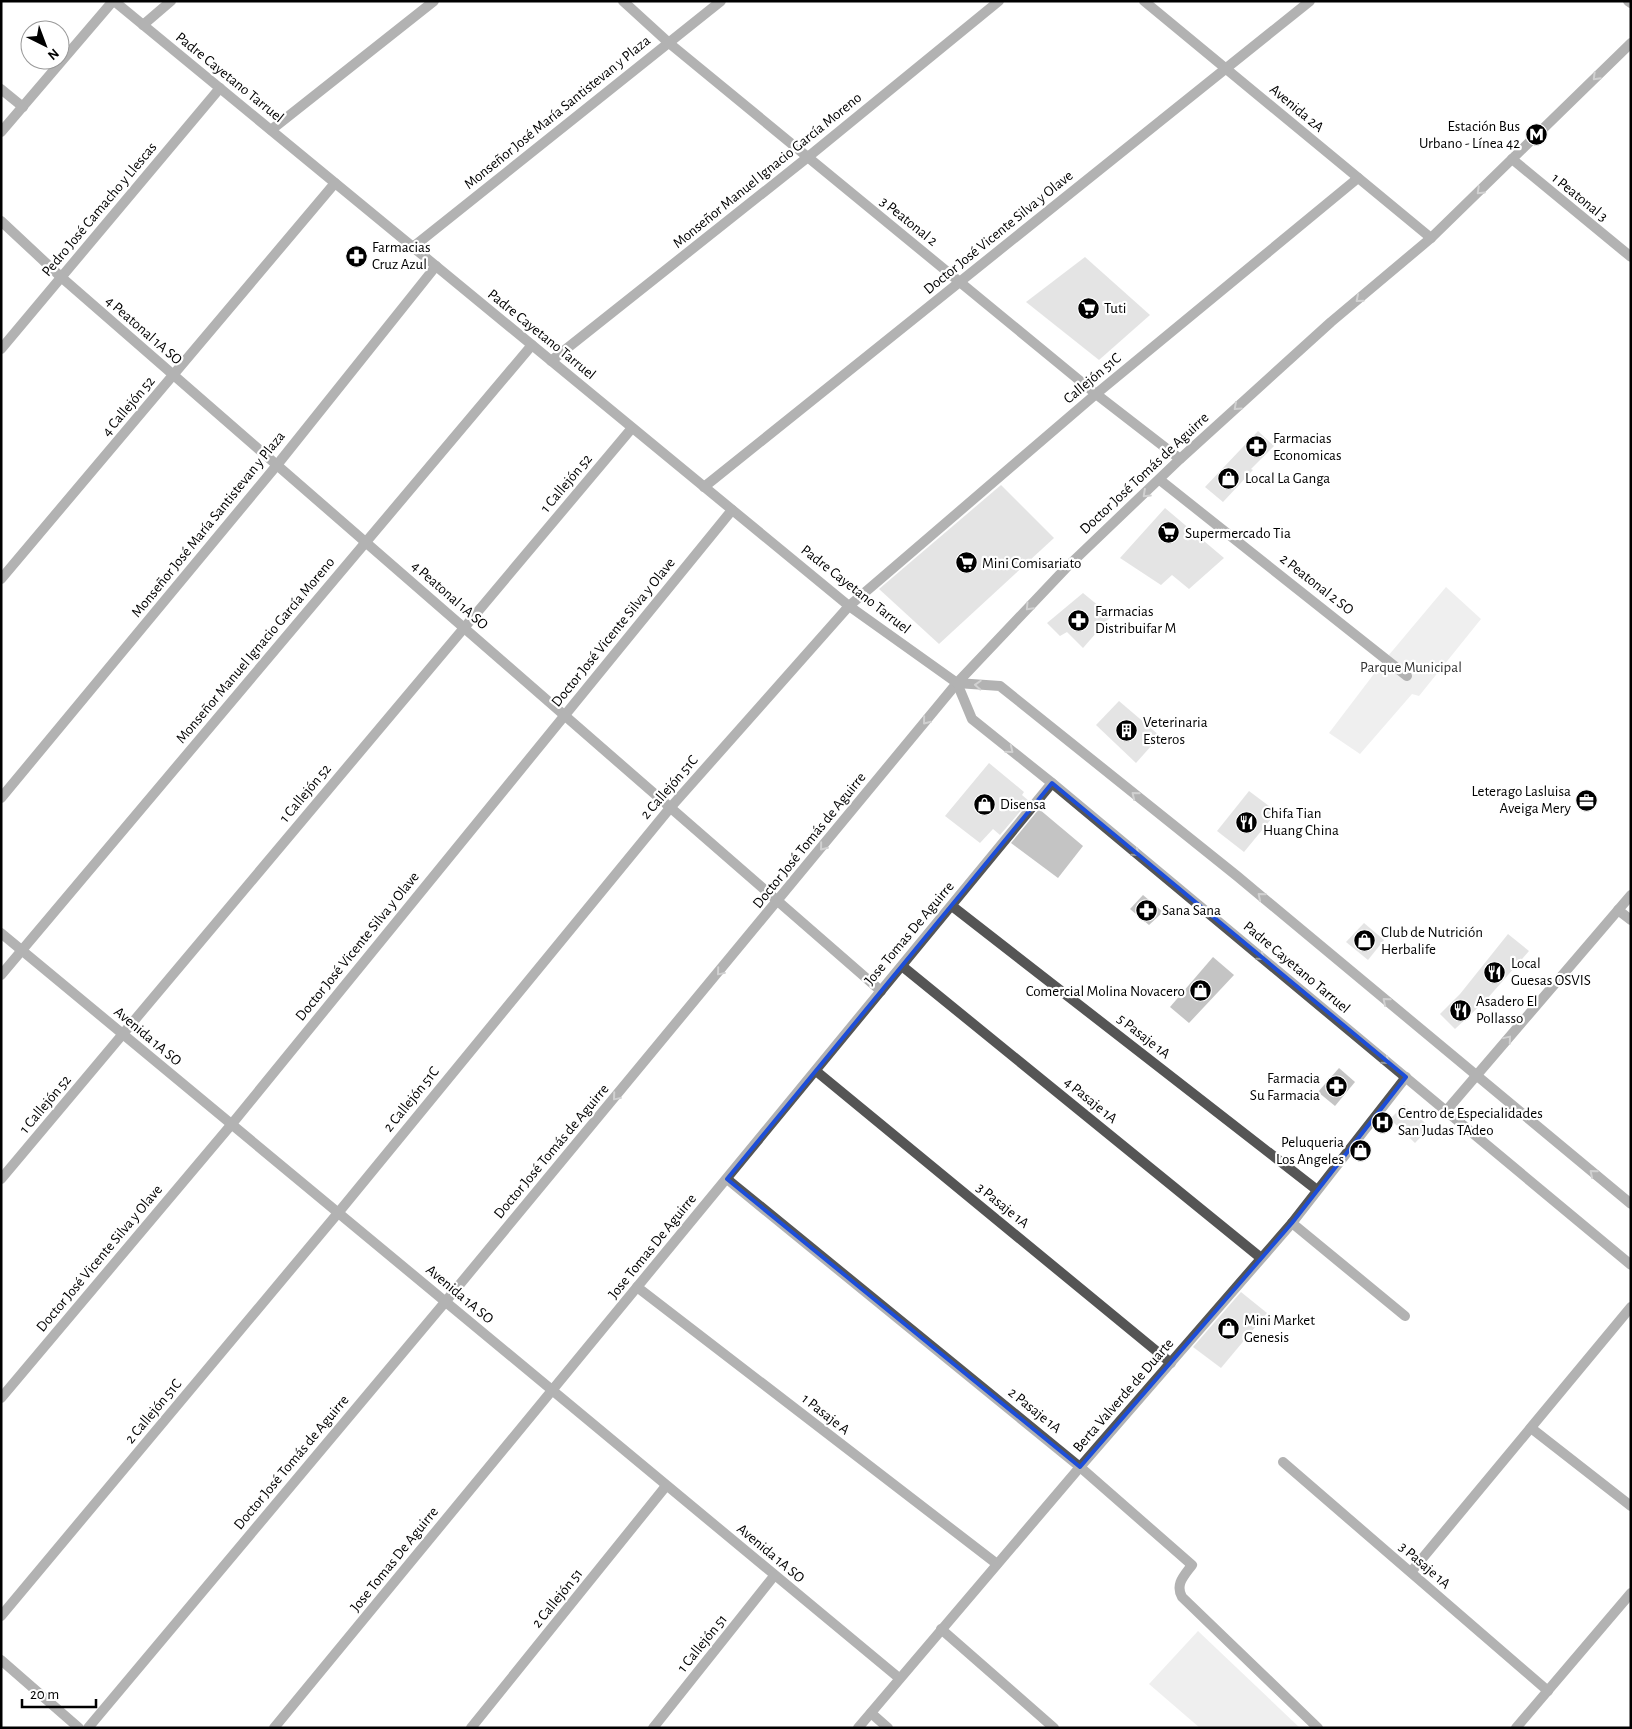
<svg xmlns="http://www.w3.org/2000/svg" width="1632" height="1729" viewBox="0 0 1632 1729" font-family="'Alegreya Sans',sans-serif">
<style>
.green{fill:#dcdcdc}
.building{fill:#c4c4c4}
.lines{fill:none;stroke-linecap:round;stroke-linejoin:round}
.minor{stroke:#555;stroke-width:10}
.tertiary{stroke:#555;stroke-width:10}
.oneway{stroke:#999}
.marked{fill:none;stroke:#1d4ed8;stroke-width:4;stroke-linejoin:round}
.labels{text-anchor:middle;stroke-width:4.5;stroke-linejoin:round;paint-order:stroke}
.street-label{font-size:15px;fill:#000;stroke:#fff}
.poi-label{font-size:15px;fill:#000;stroke:#fff;text-anchor:start}
.park-label{font-size:15px;fill:#333;stroke:#fff}
</style>
<rect width="100%" height="100%" fill="#fff"/>
<g class="green">
<path d="M1446 587 1481 619 1419 696 1412 694 1360 754 1329 733 1383 662Z"/>
<path d="M1198 1631 1300 1728H1200L1149 1684Z"/>
</g>
<g class="building">
<path d="M1085 257 1150 315 1099 360 1026 302Z"/>
<path d="M1258 431 1274 446 1251 469 1253 470 1223 502 1205 487Z"/>
<path d="M1001 485 1054 538 939 644 879 589Z"/>
<path d="M1165 508 1224 558 1189 589 1172 575 1161 585 1120 558Z"/>
<path d="M1083 593 1111 616 1083 648 1067 632 1060 636 1047 623Z"/>
<path d="M1119 701 1160 736 1136 763 1096 725Z"/>
<path d="M989 763 1024 792 1022 795 1029 801 1000 835 993 829 980 843 945 816Z"/>
<path d="M1249 791 1277 812 1244 852 1217 831Z"/>
<path d="M1039 809 1083 846 1058 878 1011 843Z"/>
<path d="M1143 895 1163 912 1149 925 1130 909Z"/>
<path d="M1364 923 1384 940 1368 960 1346 942Z"/>
<path d="M1508 934 1529 951 1486 1000 1455 1029 1440 1014 1460 994Z"/>
<path d="M1213 957 1234 975 1189 1023 1170 1007Z"/>
<path d="M1339 1068 1355 1082 1335 1106 1318 1092Z"/>
<path d="M1404 1105 1430 1127 1415 1143 1390 1119Z"/>
<path d="M1241 1292 1267 1313 1221 1368 1193 1347Z"/>
</g>
<g class="lines">
<g class="minor">
<path d="M623 1 669 43 1096 394 1180 459"/>
<path d="M1144 1 1431 238"/>
<path d="M1628 1 1631 3"/>
<path d="M143 25 171 1"/>
<path d="M1 89 23 107"/>
<path d="M271 130 434 1"/>
<path d="M1 132 113 1"/>
<path d="M1512 159 1631 257"/>
<path d="M1 221 61 277 881 991"/>
<path d="M413 247 721 1"/>
<path d="M1 349 220 88"/>
<path d="M551 361 808 157 999 1"/>
<path d="M1160 480 1407 676"/>
<path d="M704 487 1310 1"/>
<path d="M1 579 335 183"/>
<path d="M1 798 277 465 436 266"/>
<path d="M952 906 1317 1190"/>
<path d="M1618 910 1631 920"/>
<path d="M1 933 899 1678"/>
<path d="M902 966 1261 1258"/>
<path d="M1 975 532 345"/>
<path d="M816 1071 1171 1363"/>
<path d="M1 1179 632 428"/>
<path d="M727 1179 1080 1467 1192 1565C1184 1576 1175 1584 1182 1597L1318 1728"/>
<path d="M1292 1223 1405 1316"/>
<path d="M637 1287 997 1564"/>
<path d="M1 1398 231 1125 732 510"/>
<path d="M1531 1428 1631 1506"/>
<path d="M1283 1462 1548 1691"/>
<path d="M1411 1572 1631 1307"/>
<path d="M1 1616 338 1213 670 808 849 606 1096 394 1358 178"/>
<path d="M941 1629 1054 1728"/>
<path d="M1 1660 79 1728"/>
<path d="M871 1713 888 1728"/>
<path d="M88 1728 446 1301 957 683"/>
<path d="M274 1728 1052 783"/>
<path d="M471 1728 666 1486"/>
<path d="M653 1728 774 1576"/>
<path d="M858 1728 1080 1467 1292 1223 1406 1077"/>
<path d="M1516 1728 1631 1593"/>
</g>
<g class="tertiary">
<path d="M114 1 849 606 957 683 972 719 1052 783 1631 1265"/>
<path d="M957 683 1066 568 1180 459 1331 322 1431 238 1631 43"/>
<path d="M957 683 1000 686 1237 876 1631 1204"/>
<path d="M1446 1111 1631 895"/>
</g>
</g>
<defs><path id="oneway-chevron" d="M-2-3.5L2.5 0L-2 3.5" fill="none" stroke-width="1.6" stroke-linecap="round" stroke-linejoin="round" transform="scale(1.25)"/></defs>
<g class="oneway">
<use href="#oneway-chevron" transform="translate(1596 77) rotate(135)"/>
<use href="#oneway-chevron" transform="translate(1480 191) rotate(136)"/>
<use href="#oneway-chevron" transform="translate(1359 299) rotate(139)"/>
<use href="#oneway-chevron" transform="translate(1237 407) rotate(138)"/>
<use href="#oneway-chevron" transform="translate(1146 494) rotate(137)"/>
<use href="#oneway-chevron" transform="translate(1029 607) rotate(133)"/>
<use href="#oneway-chevron" transform="translate(978 685) rotate(-177)"/>
<use href="#oneway-chevron" transform="translate(926 721) rotate(129)"/>
<use href="#oneway-chevron" transform="translate(1010 750) rotate(39)"/>
<use href="#oneway-chevron" transform="translate(1135 795) rotate(-141)"/>
<use href="#oneway-chevron" transform="translate(823 847) rotate(129)"/>
<use href="#oneway-chevron" transform="translate(1136 853) rotate(40)"/>
<use href="#oneway-chevron" transform="translate(1261 896) rotate(-140)"/>
<use href="#oneway-chevron" transform="translate(1261 957) rotate(40)"/>
<use href="#oneway-chevron" transform="translate(720 972) rotate(130)"/>
<use href="#oneway-chevron" transform="translate(1386 1001) rotate(-140)"/>
<use href="#oneway-chevron" transform="translate(1508 1039) rotate(-50)"/>
<use href="#oneway-chevron" transform="translate(1386 1061) rotate(40)"/>
<use href="#oneway-chevron" transform="translate(616 1097) rotate(130)"/>
<use href="#oneway-chevron" transform="translate(1593 1173) rotate(-140)"/>
</g>
<path d="M0 0H1632V1729H0ZM1052 783 1406 1077 1292 1223 1080 1467 727 1179Z" fill="#fff" fill-opacity=".55" fill-rule="evenodd"/>
<path class="marked" d="M1052 783 1406 1077 1292 1223 1080 1467 727 1179Z"/>
<defs>
<symbol id="metro-disc" viewBox="-11 -11 22 22"><circle r="9.5" fill="#000" stroke="#fff"/><path d="M-5.5 5V-5H-3L0 0L3-5H5.5V5H3V-.5L0 4L-3-.5V5Z" fill="#fff"/></symbol>
<symbol id="pharmacy-disc" viewBox="-11 -11 22 22"><circle r="9.5" fill="#000" stroke="#fff"/><path d="M-2-6h4v4h4v4h-4v4h-4v-4h-4v-4h4Z" fill="#fff"/></symbol>
<symbol id="supermarket-disc" viewBox="-11 -11 22 22"><circle r="9.5" fill="#000" stroke="#fff"/><path d="M-6-5.5h2.5l.6 2H6L4.5 2H-2.5L-4.4-4H-6ZM-1.5 3.2a1.3 1.3 0 1 0 .1 0ZM3 3.2a1.3 1.3 0 1 0 .1 0Z" fill="#fff"/></symbol>
<symbol id="shop-disc" viewBox="-11 -11 22 22"><circle r="9.5" fill="#000" stroke="#fff"/><path d="M-5-2.5h2.3a2.7 3.5 0 0 1 5.4 0H5L5.5 6h-11ZM-1.5-2.5h3a1.5 2.3 0 0 0-3 0Z" fill="#fff"/></symbol>
<symbol id="building-disc" viewBox="-11 -11 22 22"><circle r="9.5" fill="#000" stroke="#fff"/><path d="M-4-6H4V6H1V3H-1V6H-4ZM-2.5-4.3h1.7v1.8h-1.7ZM.8-4.3h1.7v1.8H.8ZM-2.5-1h1.7V.8h-1.7ZM.8-1h1.7V.8H.8Z" fill="#fff"/></symbol>
<symbol id="office-disc" viewBox="-11 -11 22 22"><circle r="9.5" fill="#000" stroke="#fff"/><path d="M-6-3h4V-5.5h4V-3h4V5H-6ZM-1-4.5V-3h2v-1.5ZM-6 0V1H6V0Z" fill="#fff"/></symbol>
<symbol id="restaurant-disc" viewBox="-11 -11 22 22"><circle r="9.5" fill="#000" stroke="#fff"/><path d="M-5-6h1v4h1v-4h1v4h1v-4h1v5L-1.5 .5V6h-2V.5L-5-1ZM5-6V6H3V1.5H1.5Q1.5-4 5-6Z" fill="#fff"/></symbol>
<symbol id="hospital-disc" viewBox="-11 -11 22 22"><circle r="9.5" fill="#000" stroke="#fff"/><path d="M-5-5h3v3.5h4V-5h3V5h-3V1.5h-4V5h-3Z" fill="#fff"/></symbol>
</defs>
<g fill-rule="evenodd">
<use href="#metro-disc" x="1524" y="122" width="25" height="25"/>
<use href="#pharmacy-disc" x="344" y="244" width="25" height="25"/>
<use href="#supermarket-disc" x="1076" y="296" width="25" height="25"/>
<use href="#pharmacy-disc" x="1244" y="434" width="25" height="25"/>
<use href="#shop-disc" x="1216" y="466" width="25" height="25"/>
<use href="#supermarket-disc" x="1156" y="520" width="25" height="25"/>
<use href="#supermarket-disc" x="954" y="550" width="25" height="25"/>
<use href="#pharmacy-disc" x="1066" y="608" width="25" height="25"/>
<use href="#building-disc" x="1114" y="718" width="25" height="25"/>
<use href="#office-disc" x="1574" y="788" width="25" height="25"/>
<use href="#shop-disc" x="972" y="792" width="25" height="25"/>
<use href="#restaurant-disc" x="1234" y="810" width="25" height="25"/>
<use href="#pharmacy-disc" x="1134" y="898" width="25" height="25"/>
<use href="#shop-disc" x="1352" y="928" width="25" height="25"/>
<use href="#restaurant-disc" x="1482" y="960" width="25" height="25"/>
<use href="#shop-disc" x="1188" y="978" width="25" height="25"/>
<use href="#restaurant-disc" x="1448" y="998" width="25" height="25"/>
<use href="#pharmacy-disc" x="1324" y="1074" width="25" height="25"/>
<use href="#hospital-disc" x="1370" y="1110" width="25" height="25"/>
<use href="#shop-disc" x="1348" y="1138" width="25" height="25"/>
<use href="#shop-disc" x="1216" y="1316" width="25" height="25"/>
</g>
<g class="labels">
<g class="street-label">
<text transform="translate(230 77) rotate(39)" y="5">Padre Cayetano Tarruel</text>
<text transform="translate(1297 108) rotate(40)" y="5">Avenida 2A</text>
<text transform="translate(557 112) rotate(-39)" y="5">Monseñor José María Santistevan y Plaza</text>
<text transform="translate(767 170) rotate(-39)" y="5">Monseñor Manuel Ignacio García Moreno</text>
<text transform="translate(1580 197) rotate(39)" y="5">1 Peatonal 3</text>
<text transform="translate(99 209) rotate(-50)" y="5">Pedro José Camacho y Llescas</text>
<text transform="translate(909 221) rotate(39)" y="5">3 Peatonal 2</text>
<text transform="translate(998 232) rotate(-39)" y="5">Doctor José Vicente Silva y Olave</text>
<text transform="translate(144 330) rotate(41)" y="5">4 Peatonal 1A SO</text>
<text transform="translate(542 334) rotate(39)" y="5">Padre Cayetano Tarruel</text>
<text transform="translate(1092 378) rotate(-40)" y="5">Callejón 51C</text>
<text transform="translate(128 406) rotate(-50)" y="5">4 Callejón 52</text>
<text transform="translate(1144 473) rotate(-43)" y="5">Doctor José Tomás de Aguirre</text>
<text transform="translate(566 483) rotate(-50)" y="5">1 Callejón 52</text>
<text transform="translate(208 524) rotate(-51)" y="5">Monseñor José María Santistevan y Plaza</text>
<text transform="translate(1317 584) rotate(38)" y="5">2 Peatonal 2 SO</text>
<text transform="translate(856 589) rotate(38)" y="5">Padre Cayetano Tarruel</text>
<text transform="translate(450 595) rotate(41)" y="5">4 Peatonal 1A SO</text>
<text transform="translate(613 632) rotate(-51)" y="5">Doctor José Vicente Silva y Olave</text>
<text transform="translate(255 650) rotate(-50)" y="5">Monseñor Manuel Ignacio García Moreno</text>
<text transform="translate(669 787) rotate(-49)" y="5">2 Callejón 51C</text>
<text transform="translate(305 793) rotate(-50)" y="5">1 Callejón 52</text>
<text transform="translate(809 840) rotate(-51)" y="5">Doctor José Tomás de Aguirre</text>
<text transform="translate(909 933) rotate(-50)" y="5">Jose Tomas De Aguirre</text>
<text transform="translate(357 946) rotate(-51)" y="5">Doctor José Vicente Silva y Olave</text>
<text transform="translate(1297 967) rotate(40)" y="5">Padre Cayetano Tarruel</text>
<text transform="translate(148 1036) rotate(40)" y="5">Avenida 1A SO</text>
<text transform="translate(1144 1036) rotate(38)" y="5">5 Pasaje 1A</text>
<text transform="translate(411 1099) rotate(-51)" y="5">2 Callejón 51C</text>
<text transform="translate(1091 1100) rotate(39)" y="5">4 Pasaje 1A</text>
<text transform="translate(45 1104) rotate(-50)" y="5">1 Callejón 52</text>
<text transform="translate(551 1151) rotate(-50)" y="5">Doctor José Tomás de Aguirre</text>
<text transform="translate(1003 1205) rotate(39)" y="5">3 Pasaje 1A</text>
<text transform="translate(652 1246) rotate(-51)" y="5">Jose Tomas De Aguirre</text>
<text transform="translate(99 1258) rotate(-50)" y="5">Doctor José Vicente Silva y Olave</text>
<text transform="translate(460 1294) rotate(40)" y="5">Avenida 1A SO</text>
<text transform="translate(1123 1395) rotate(-49)" y="5">Berta Valverde de Duarte</text>
<text transform="translate(1035 1410) rotate(39)" y="5">2 Pasaje 1A</text>
<text transform="translate(153 1411) rotate(-50)" y="5">2 Callejón 51C</text>
<text transform="translate(826 1414) rotate(38)" y="5">1 Pasaje A</text>
<text transform="translate(291 1462) rotate(-50)" y="5">Doctor José Tomás de Aguirre</text>
<text transform="translate(771 1553) rotate(40)" y="5">Avenida 1A SO</text>
<text transform="translate(394 1559) rotate(-51)" y="5">Jose Tomas De Aguirre</text>
<text transform="translate(1425 1565) rotate(41)" y="5">3 Pasaje 1A</text>
<text transform="translate(557 1598) rotate(-51)" y="5">2 Callejón 51</text>
<text transform="translate(702 1643) rotate(-51)" y="5">1 Callejón 51</text>
</g>
<g class="poi-label">
<text x="1520" y="131" text-anchor="end">Estación Bus<tspan x="1520" dy="17">Urbano - Línea 42</tspan></text>
<text x="372" y="252">Farmacias<tspan x="372" dy="17">Cruz Azul</tspan></text>
<text x="1104" y="313">Tuti</text>
<text x="1273" y="443">Farmacias<tspan x="1273" dy="17">Economicas</tspan></text>
<text x="1245" y="483">Local La Ganga</text>
<text x="1185" y="538">Supermercado Tia</text>
<text x="982" y="568">Mini Comisariato</text>
<text x="1095" y="616">Farmacias<tspan x="1095" dy="17">Distribuifar M</tspan></text>
<text x="1143" y="727">Veterinaria<tspan x="1143" dy="17">Esteros</tspan></text>
<text x="1571" y="796" text-anchor="end">Leterago Lasluisa<tspan x="1571" dy="17">Aveiga Mery</tspan></text>
<text x="1000" y="809">Disensa</text>
<text x="1263" y="818">Chifa Tian<tspan x="1263" dy="17">Huang China</tspan></text>
<text x="1162" y="915">Sana Sana</text>
<text x="1381" y="937">Club de Nutrición<tspan x="1381" dy="17">Herbalife</tspan></text>
<text x="1511" y="968">Local<tspan x="1511" dy="17">Guesas OSVIS</tspan></text>
<text x="1185" y="996" text-anchor="end">Comercial Molina Novacero</text>
<text x="1476" y="1006">Asadero El<tspan x="1476" dy="17">Pollasso</tspan></text>
<text x="1320" y="1083" text-anchor="end">Farmacia<tspan x="1320" dy="17">Su Farmacia</tspan></text>
<text x="1398" y="1118">Centro de Especialidades<tspan x="1398" dy="17">San Judas TAdeo</tspan></text>
<text x="1344" y="1147" text-anchor="end">Peluqueria<tspan x="1344" dy="17">Los Angeles</tspan></text>
<text x="1244" y="1325">Mini Market<tspan x="1244" dy="17">Genesis</tspan></text>
</g>
<g class="park-label">
<text x="1411" y="672">Parque Municipal</text>
</g>
</g>
<rect width="1632" height="1729" fill="none" stroke="#000000" stroke-width="5"/>
<g transform="translate(45 45) rotate(138)"><circle r="24" fill="#ffffff" stroke="#999999"/>
<path d="M0-4L9 19L0 12L-9 19Z" fill="#000000"/>
<text y="-8" font-size="14" font-weight="bold" text-anchor="middle" fill="#000000">N</text>
</g>
<path d="M22 1699v8h74v-8" fill="none" stroke="#000000" stroke-width="2.5"/>
<text x="30" y="1699" font-size="15" fill="#000000" stroke="#ffffff" stroke-width="4" paint-order="stroke">20 m</text>
</svg>
